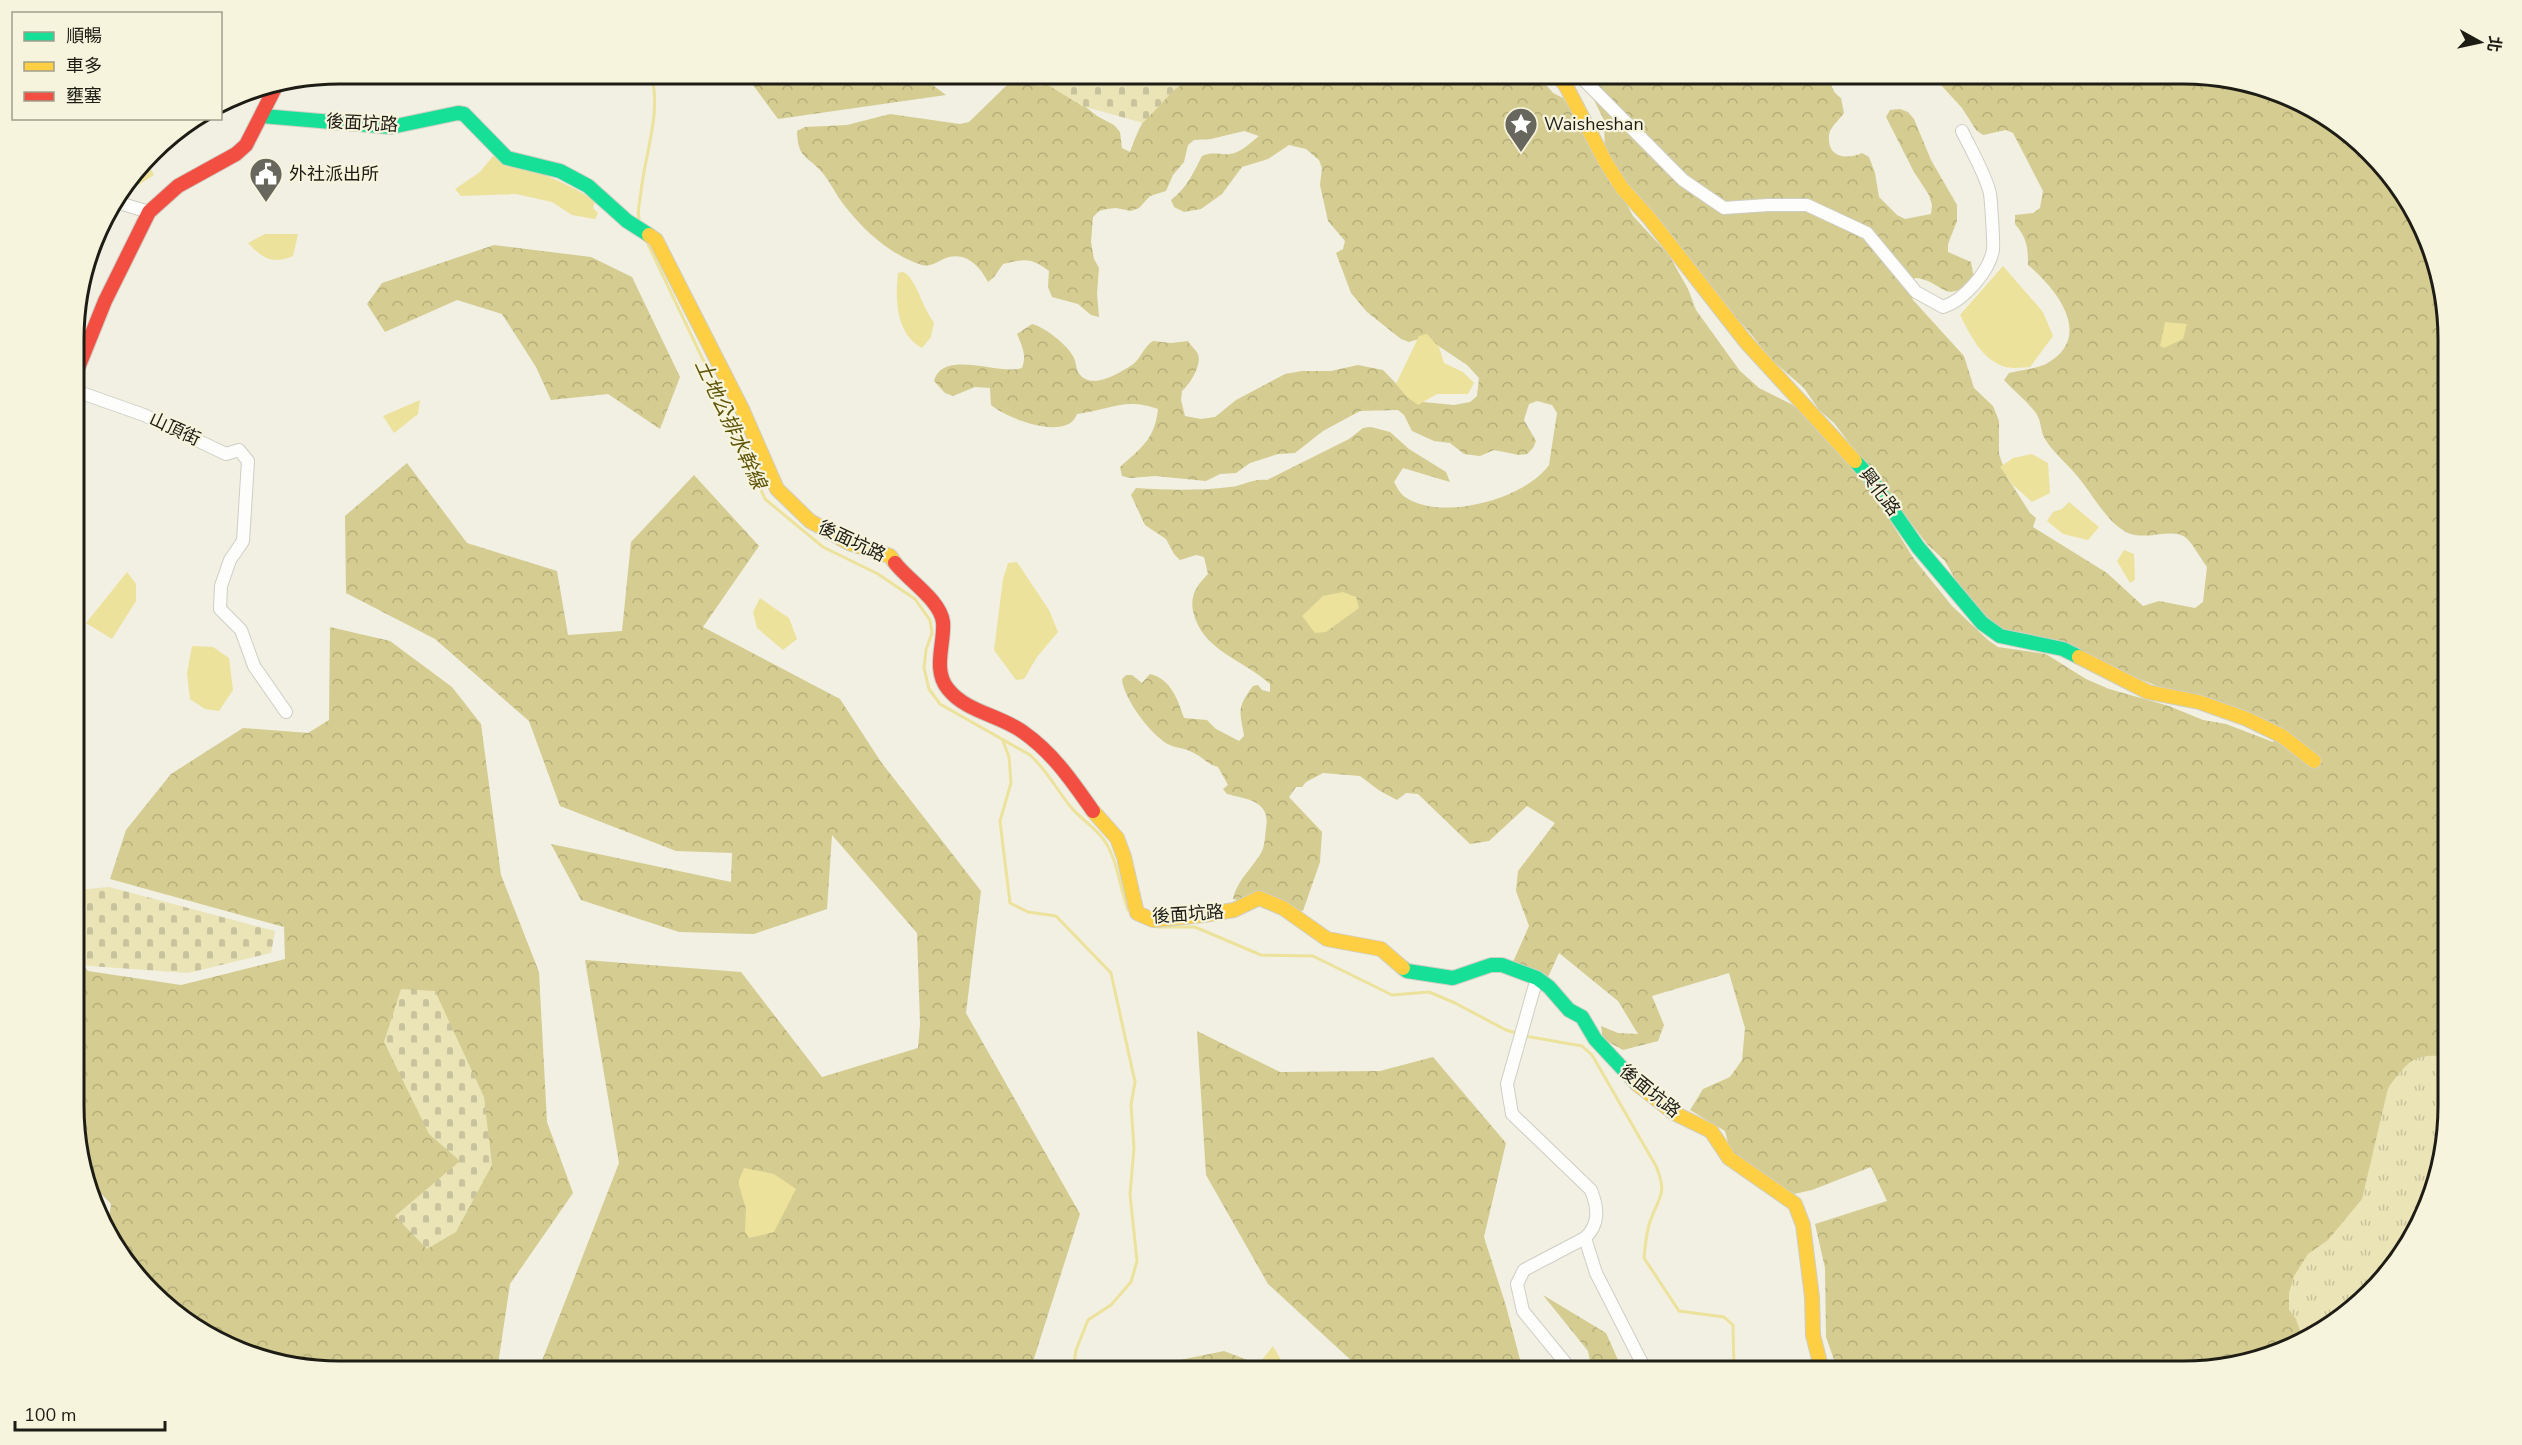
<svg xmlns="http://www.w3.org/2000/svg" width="2522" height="1445" viewBox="0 0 2522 1445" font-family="'Nunito Sans','Noto Sans TC',sans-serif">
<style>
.grass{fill:url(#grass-tufts)}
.forest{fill:url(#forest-crowns)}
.cemetery{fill:url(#cemetery-stones)}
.water{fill:#ede29b}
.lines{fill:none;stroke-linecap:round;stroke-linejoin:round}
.stream{stroke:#ede29b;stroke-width:3}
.street-casing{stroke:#cfcec4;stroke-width:14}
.fast-casing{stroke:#cfcec4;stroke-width:16}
.slow-casing{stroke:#cfcec4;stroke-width:16}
.jam-casing{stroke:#cfcec4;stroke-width:16}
.street{stroke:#fdfdfb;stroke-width:12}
.fast{stroke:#16e098;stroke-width:14}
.slow{stroke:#ffcf43;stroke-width:14}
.jam{stroke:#f24e42;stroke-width:14}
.labels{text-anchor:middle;stroke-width:4.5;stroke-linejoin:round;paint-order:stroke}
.street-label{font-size:18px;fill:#1e1d15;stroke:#f7f4dd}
.poi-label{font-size:18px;fill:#1e1d15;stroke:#f7f4dd;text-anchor:start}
.water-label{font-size:20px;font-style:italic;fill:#5e5406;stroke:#f7f4dd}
.rim{fill:none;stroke:#1e1d15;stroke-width:3}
</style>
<defs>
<pattern id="grass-tufts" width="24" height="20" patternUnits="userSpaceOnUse" patternTransform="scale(1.5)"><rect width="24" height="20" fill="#eae4b6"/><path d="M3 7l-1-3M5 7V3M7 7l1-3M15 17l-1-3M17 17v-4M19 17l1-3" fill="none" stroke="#c8c39c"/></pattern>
<pattern id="forest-crowns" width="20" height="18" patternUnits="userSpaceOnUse" patternTransform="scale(1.5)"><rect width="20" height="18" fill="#d4cc90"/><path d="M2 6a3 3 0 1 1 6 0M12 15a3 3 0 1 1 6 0" fill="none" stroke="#b6af7b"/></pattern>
<pattern id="cemetery-stones" width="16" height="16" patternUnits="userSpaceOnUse" patternTransform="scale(1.5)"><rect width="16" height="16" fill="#eae4b6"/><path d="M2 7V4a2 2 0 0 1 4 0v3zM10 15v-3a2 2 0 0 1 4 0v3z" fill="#c8c39c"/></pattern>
</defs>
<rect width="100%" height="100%" fill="#f1f0e3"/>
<path class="grass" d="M2448 1019V1123L2413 1238 2330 1327 2285 1349 2272 1281 2387 1071Z"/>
<g class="forest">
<path d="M745 74H918L946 95 778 119Z"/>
<path d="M1179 74H1537L1553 93 1563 98 1609 172 1633 216 1669 255 1688 289 1696 310 1740 371 1759 388 1791 404 1818 426 1868 485 1914 559 1952 606 1988 640 1998 647 2046 654 2086 679 2109 689 2169 706 2203 720 2226 724 2273 742 2280 728 2167 690 2086 657 1995 627 1966 599 1945 561 1927 544 1834 423 1819 410 1804 388 1772 360 1746 328 1710 292 1605 155 1604 120 1590 92 1576 74H1830C1831 85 1831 91 1841 98L1844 113C1838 122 1827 128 1829 141 1830 159 1851 159 1862 153L1869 157 1875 173 1879 197 1897 215 1905 219 1931 214 1932 205 1929 195 1914 172 1886 117 1890 110 1900 109 1908 112 1914 119 1931 160 1957 205V221L1948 244V252L1971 262 1974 278C1944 308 1944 280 1915 278L1910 291 1913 300 1964 356 1974 388 1993 406 1999 421V454L2007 477 2030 513 2036 518 2033 527 2107 573 2143 606 2159 601 2195 608 2203 602 2207 567C2200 558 2193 543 2185 537 2172 527 2144 542 2126 532 2106 521 2093 495 2078 477 2067 463 2055 455 2045 439 2040 431 2042 422 2036 413 2027 401 2014 391 2004 380L2009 373C2020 370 2036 369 2046 364 2095 337 2057 289 2028 265 2028 247 2027 238 2015 224V215L2033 213 2040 208 2043 191 2013 133 2006 130 1983 135 1976 130 1962 108 1931 74H2183L2252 83 2315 109 2404 192 2434 254 2448 322V1057C2414 1052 2408 1061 2388 1088L2362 1199 2328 1240 2308 1254 2294 1276 2289 1293V1310L2296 1319 2303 1340 2268 1357 2200 1371H2054L1957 1360 1924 1371H1838L1826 1337 1825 1268 1815 1224 1887 1201 1871 1167 1812 1190 1794 1194 1730 1150 1725 1131 1690 1110 1703 1089 1730 1077 1742 1060 1745 1028 1729 973 1652 996 1664 1025 1658 1041 1623 1050 1603 1039 1601 1026 1618 1033 1638 1034 1618 1001 1559 953 1548 977 1513 962 1529 926 1516 891 1518 871 1555 823 1527 806 1489 841 1470 844 1418 794 1406 793 1397 800 1380 791 1360 776 1323 773 1306 782 1302 787H1296L1289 797 1322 832 1320 862 1303 911 1233 899C1237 880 1253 868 1262 851 1265 845 1265 835 1266 828 1271 801 1247 799 1227 794L1223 789 1228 785 1218 767C1207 764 1204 758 1194 753 1187 749 1179 748 1172 746 1153 739 1123 698 1122 679L1126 675H1132L1142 683 1150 674C1171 679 1178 700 1184 718L1207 720 1216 729 1239 741 1244 736C1240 710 1236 709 1253 686L1258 685 1262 690 1270 692V684C1244 660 1201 650 1193 611 1190 595 1197 585 1208 574L1204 557 1196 555 1180 560 1174 554 1166 539 1145 525 1131 495 1136 488C1167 490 1199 491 1230 487 1243 486 1253 478 1267 480L1349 439 1363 428 1371 427 1390 432 1409 449 1446 472 1450 482 1403 468 1394 482C1397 487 1400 494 1405 497 1441 522 1525 499 1549 465L1557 413 1552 405 1537 401 1529 404 1524 420 1536 441 1533 448 1527 454 1519 455 1494 450 1480 456 1464 454 1450 443 1434 441 1412 431 1404 415 1398 410 1360 411 1323 431 1295 453 1278 454 1250 463 1236 473 1220 474 1206 481 1155 476 1130 478 1122 476 1120 467C1141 448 1155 439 1158 409 1124 397 1110 410 1077 414 1067 442 1008 419 991 405L990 388 975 387 953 396 945 393 934 381C943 348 1000 376 1022 368 1027 355 1022 346 1017 334L1032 324C1045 327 1069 346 1074 358 1076 362 1076 368 1078 372 1090 392 1119 373 1132 365 1141 359 1143 347 1153 341L1171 343 1188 341C1190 345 1196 350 1198 354 1202 365 1190 384 1182 391L1181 400 1185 416 1201 419 1215 417 1236 400 1285 374 1302 371H1331L1358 365 1383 370 1413 401 1454 405 1470 402 1477 396 1479 378 1467 365 1425 337 1409 342 1401 339 1367 312 1351 293 1336 253 1343 249 1345 241 1328 221 1320 185 1322 168 1319 160 1306 149 1289 145 1268 159 1242 167 1222 194 1201 209 1184 212 1174 207 1171 200C1186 189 1194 172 1202 156 1213 151 1219 155 1230 154 1241 153 1251 142 1259 136L1244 131 1211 139 1194 140 1188 145 1184 162 1173 175 1166 191 1150 196 1139 208 1131 211 1116 208 1107 209 1099 211 1093 217 1091 242 1094 259 1099 268 1097 293 1099 317 1091 315 1078 304 1052 297 1048 287 1049 271C1030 257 1025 259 1003 264L994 277 988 282C980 267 968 253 949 257 938 260 931 269 919 264 890 254 863 230 844 205 836 195 830 181 821 171 805 154 798 158 797 131L805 127 847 125 890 114 960 124 969 122 1007 85 1016 83 1042 86 1049 82 1073 97 1097 116 1114 125 1120 132 1122 148 1130 152C1140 122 1157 95 1179 74Z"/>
<path d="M494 245 591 257 632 277 680 377 660 429 608 394 551 400 536 367 502 314 457 300 385 332 367 304 382 283Z"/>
<path d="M407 463 467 543 557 571 568 635 622 631 631 542 694 475 759 546 703 627 840 699 881 762 981 891 966 1013 1080 1214 1030 1371H538L619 1163 585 960 741 972 822 1077 918 1048 920 1024 917 933 832 835 827 909 754 934 679 932 581 900 551 844 731 882 732 853 676 851 560 806 529 721 435 639 346 593 345 516Z"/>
<path d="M330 627 390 641 452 687 481 724 501 875 539 972 547 1122 573 1193 510 1284 497 1371H339L270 1362 207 1336 119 1254 108 1226 111 1204 93 1185 76 1140V955L88 971 181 985 285 959 284 927 110 879 126 830 171 774 243 728 308 733 329 720Z"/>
<path d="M1197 1031 1280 1072 1380 1071 1433 1057 1506 1143 1484 1237 1506 1306 1523 1371H1355L1354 1363 1268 1284 1206 1175Z"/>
<path d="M1543 1295 1606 1333 1623 1371H1592L1588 1351Z"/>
<path d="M1224 1351 1276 1371H1126Z"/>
</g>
<g class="cemetery">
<path d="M1030 74H1197L1174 90 1143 123 1082 106Z"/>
<path d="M109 887 275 931 271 953 188 973 76 965V890Z"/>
<path d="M401 989 435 991 484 1097 492 1165 456 1232 427 1249 395 1216 460 1161 429 1134 384 1042Z"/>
<path d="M1957 1360 2054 1371H1924Z"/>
</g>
<g class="water">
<path d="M493 156C529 169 563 180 595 201L593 208 598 213 595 219 572 215 552 202 516 194 461 196 455 189 480 172Z"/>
<path d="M147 162 154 175 121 196Z"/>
<path d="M265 234H298L293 256C272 265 262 258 248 243Z"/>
<path d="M2003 266 2043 312 2053 336 2030 367C2023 367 2013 369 2006 367 1982 361 1970 334 1960 315Z"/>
<path d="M903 272C916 277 922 308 934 322L931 337 922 348C896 334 895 300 898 273Z"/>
<path d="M2165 322 2187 324 2183 339 2164 348 2160 346Z"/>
<path d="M1427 334 1439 347 1444 363 1463 372 1474 383 1468 394H1437L1418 405 1407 397 1396 384 1419 336Z"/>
<path d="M420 400 418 414 394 433 383 416Z"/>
<path d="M2032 454 2048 463 2050 493 2032 502 2013 485 2000 467 2013 458Z"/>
<path d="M2069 502 2099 527 2088 540 2063 534 2047 521 2053 512 2062 509Z"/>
<path d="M2124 550 2134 554 2135 580 2130 583 2117 561Z"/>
<path d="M1017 562 1049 610 1058 632 1037 657 1024 679 1016 680 994 650 1003 579 1008 563Z"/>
<path d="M127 572 136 584V601L112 639 86 623Z"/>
<path d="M1343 592 1356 597 1359 608 1326 632 1315 633 1302 616 1323 596Z"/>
<path d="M760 598 789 618 797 639 783 650 757 628 753 612Z"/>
<path d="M192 646 213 647 229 658 233 690 219 711 205 709 190 699 187 674Z"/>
<path d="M744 1168 774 1174 796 1189 774 1232 749 1238 745 1232 746 1209 738 1182Z"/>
<path d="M1273 1346 1281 1360 1267 1371 1261 1361Z"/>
</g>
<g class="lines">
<g class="stream">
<path d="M639 220C637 211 640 201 641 192 645 153 662 112 651 74"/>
<path d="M646 240 726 408 765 499 823 547 878 574 915 599 930 620 932 633 926 650 924 668 929 689 940 704 1030 755C1047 770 1056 789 1070 806 1081 820 1097 828 1106 843 1118 863 1120 888 1128 910"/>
<path d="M1003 741 1009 757 1011 783 1000 821 1010 903 1028 912 1056 916 1111 973 1135 1082 1131 1105 1134 1148 1130 1194 1137 1261 1131 1282 1111 1305 1088 1320 1076 1350 1073 1371"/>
<path d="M1157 927H1195L1261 955 1313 956 1392 995 1429 992 1455 1003 1506 1030 1519 1034"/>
<path d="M1525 1036 1582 1046 1592 1055 1656 1166C1669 1197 1657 1197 1649 1225 1646 1235 1645 1247 1644 1258L1679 1311 1724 1317 1733 1325 1734 1371"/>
</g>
<defs>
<g id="street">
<path d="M1578 74 1683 180 1724 208 1768 205H1807L1867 233 1916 292 1943 307C1963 301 1989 272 1993 250 1994 246 1991 200 1990 194 1987 177 1970 148 1962 131"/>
<path d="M116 202 149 212"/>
<path d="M76 391 144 415 226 454 239 450 248 461 243 541 230 560 221 586 220 609 241 630 254 666 286 712"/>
<path d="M1537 978 1507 1084 1512 1114 1591 1190C1598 1208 1600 1224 1585 1238L1596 1273 1646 1371"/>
<path d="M1572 1371 1523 1311 1517 1284 1524 1270 1585 1238"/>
</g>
<g id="fast">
<path d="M262 116 391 127 458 113 464 114 507 158 560 171 588 186 627 221 649 235"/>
<path d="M1855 461 1868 475 1918 547 1982 623 2000 636 2063 649 2079 657"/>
<path d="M1403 968 1407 971 1453 978 1491 965H1502L1537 978 1549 987 1569 1010 1582 1017 1595 1039 1637 1084"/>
</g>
<g id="slow">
<path d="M1556 74 1566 86 1605 161 1622 188 1650 219 1746 342 1855 461"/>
<path d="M649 235 656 240 742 409 777 489 810 521 849 543 890 556 895 563"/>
<path d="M2079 657 2148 692 2199 702 2247 719 2282 736 2314 761"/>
<path d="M1093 811 1117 838 1124 857 1137 913 1153 920 1204 915 1234 910 1259 898 1283 908 1327 939 1381 949 1403 968"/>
<path d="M1637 1084 1674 1113 1711 1131 1729 1158 1795 1204 1803 1225 1812 1297 1813 1335 1822 1371"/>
</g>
<g id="jam">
<path d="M76 373 105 301 149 212 178 186 236 154 246 145 276 86"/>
<path d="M895 563C909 581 940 600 943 622 945 642 932 670 948 689 966 712 1000 715 1023 732 1053 753 1072 781 1093 811"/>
</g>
</defs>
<use href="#street" class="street-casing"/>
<use href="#fast" class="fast-casing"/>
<use href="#slow" class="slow-casing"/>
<use href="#jam" class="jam-casing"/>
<use href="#street" class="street"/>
<use href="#fast" class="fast"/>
<use href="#slow" class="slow"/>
<use href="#jam" class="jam"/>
</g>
<defs>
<symbol id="sight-pin" viewBox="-11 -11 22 30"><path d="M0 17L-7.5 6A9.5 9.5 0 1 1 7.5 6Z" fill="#68675d" stroke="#f7f4dd"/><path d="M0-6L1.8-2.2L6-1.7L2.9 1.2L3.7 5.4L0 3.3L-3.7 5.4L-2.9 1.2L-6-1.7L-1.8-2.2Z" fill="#fff"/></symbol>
<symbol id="civic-pin" viewBox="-11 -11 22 30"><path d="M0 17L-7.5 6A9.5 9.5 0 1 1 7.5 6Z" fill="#68675d" stroke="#f7f4dd"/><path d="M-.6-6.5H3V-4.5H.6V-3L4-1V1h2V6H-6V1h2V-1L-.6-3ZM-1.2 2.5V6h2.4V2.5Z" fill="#fff"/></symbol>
</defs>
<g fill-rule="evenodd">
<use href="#sight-pin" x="1502" y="105" width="38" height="52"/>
<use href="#civic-pin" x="247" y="155" width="38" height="52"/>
</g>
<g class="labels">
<g class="street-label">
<text transform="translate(362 123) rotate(3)" y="6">後面坑路</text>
<text transform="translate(175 429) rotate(25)" y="6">山頂街</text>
<text transform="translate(1880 492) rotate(53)" y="6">興化路</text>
<text transform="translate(852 541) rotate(25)" y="6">後面坑路</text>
<text transform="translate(1188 914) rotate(-4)" y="6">後面坑路</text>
<text transform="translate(1650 1091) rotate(39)" y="6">後面坑路</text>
</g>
<g class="poi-label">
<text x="1544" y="130">Waisheshan</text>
<text x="289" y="180">外社派出所</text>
</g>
<g class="water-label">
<text transform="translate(731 424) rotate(65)" y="7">土地公排水幹線</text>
</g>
</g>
<path d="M0 0H2522V1445H0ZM339 84H2183A255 255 0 0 1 2438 339V1106A255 255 0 0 1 2183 1361H339A255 255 0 0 1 84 1106V339A255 255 0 0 1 339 84Z" fill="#f7f4dd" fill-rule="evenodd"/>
<path class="rim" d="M339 84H2183A255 255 0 0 1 2438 339V1106A255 255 0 0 1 2183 1361H339A255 255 0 0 1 84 1106V339A255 255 0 0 1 339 84Z"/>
<rect x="12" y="12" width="210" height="108" fill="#f7f4dd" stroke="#a09e8d" stroke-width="1.5"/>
<rect x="24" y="32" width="30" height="9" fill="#16e098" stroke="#a09e8d" stroke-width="1.5"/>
<text x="66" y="42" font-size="18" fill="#1e1d15">順暢</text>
<rect x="24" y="62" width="30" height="9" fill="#ffcf43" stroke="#a09e8d" stroke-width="1.5"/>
<text x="66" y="72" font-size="18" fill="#1e1d15">車多</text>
<rect x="24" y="92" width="30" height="9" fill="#f24e42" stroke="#a09e8d" stroke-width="1.5"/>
<text x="66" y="102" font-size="18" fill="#1e1d15">壅塞</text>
<g transform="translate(2480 42) rotate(98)" stroke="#f7f4dd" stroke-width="4.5" paint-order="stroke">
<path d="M0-4.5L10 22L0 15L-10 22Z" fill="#1e1d15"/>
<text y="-9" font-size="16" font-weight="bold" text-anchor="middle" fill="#1e1d15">北</text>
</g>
<path d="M15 1421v9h150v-9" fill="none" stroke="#1e1d15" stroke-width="3"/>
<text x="24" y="1421" font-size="18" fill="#1e1d15" stroke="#f7f4dd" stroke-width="4.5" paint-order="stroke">100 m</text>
</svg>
